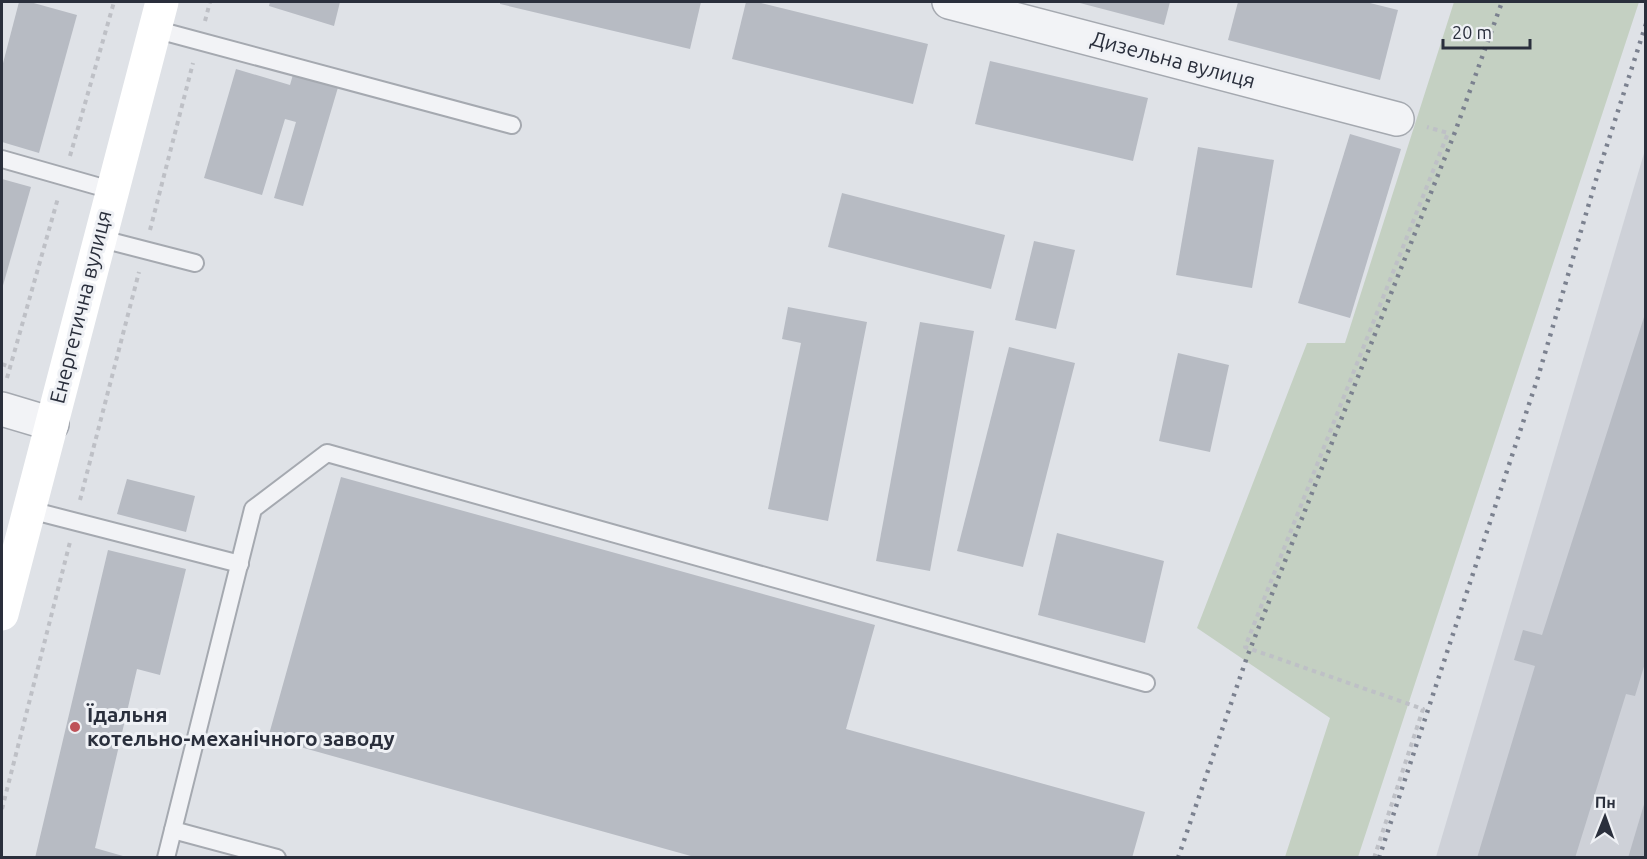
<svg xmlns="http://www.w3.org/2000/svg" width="1647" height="859" viewBox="0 0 1647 859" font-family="Ubuntu,sans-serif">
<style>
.built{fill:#ced1d8}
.green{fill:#c4d0c2}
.building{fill:#b7bbc3}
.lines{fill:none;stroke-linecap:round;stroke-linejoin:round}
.lane-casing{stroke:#a5a9b0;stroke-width:20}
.street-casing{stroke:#a5a9b0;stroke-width:36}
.path{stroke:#bec0c6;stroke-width:4;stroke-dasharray:4.5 4.5;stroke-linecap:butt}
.lane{stroke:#f2f3f6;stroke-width:16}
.street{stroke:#f2f3f6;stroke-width:33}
.secondary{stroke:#fff;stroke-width:33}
.rail{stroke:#7b818f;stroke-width:4.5;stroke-dasharray:3 6;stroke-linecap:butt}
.poi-dot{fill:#be5259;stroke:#eff1f5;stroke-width:2}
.labels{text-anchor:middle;stroke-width:6;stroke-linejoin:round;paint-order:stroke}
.street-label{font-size:21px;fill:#2a2f3c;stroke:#eff1f5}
.poi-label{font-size:21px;font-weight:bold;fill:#2a2f3c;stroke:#eff1f5;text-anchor:start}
</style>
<rect width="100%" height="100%" fill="#dfe2e7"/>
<path class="built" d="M1645 150V857H1436Z"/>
<path class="green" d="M1454 2H1639L1358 857H1285L1330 718 1197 628 1307 343H1345Z"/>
<g class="building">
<path d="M19 2H30L77 15 39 153 2 142V67Z"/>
<path d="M270 2H340L334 26 269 6Z"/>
<path d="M500 2H701L690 49 500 4Z"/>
<path d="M746 2H757L928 44 913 104 732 59Z"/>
<path d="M1076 2H1170L1164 25Z"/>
<path d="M1238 2H1366L1398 10 1380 80 1228 40Z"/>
<path d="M990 61 1148 98 1133 161 975 124Z"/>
<path d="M236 69 290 85 294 71 339 84 303 206 274 198 296 122 285 119 262 195 204 178Z"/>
<path d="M1350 134 1401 149 1350 318 1298 303Z"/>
<path d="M1198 147 1274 160 1252 288 1176 275Z"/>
<path d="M2 179 31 187 2 289Z"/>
<path d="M842 193 1005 235 991 289 828 247Z"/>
<path d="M1034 241 1075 250 1056 329 1015 320Z"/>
<path d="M788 307 867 322 828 521 768 509 801 343 782 339Z"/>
<path d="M1645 314 1646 660 1635 696 1626 694 1575 858H1477L1535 666 1514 660 1523 630 1542 635Z"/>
<path d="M920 322 974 331 930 571 876 561Z"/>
<path d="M1009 347 1075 363 1023 567 957 551Z"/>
<path d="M1178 353 1229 365 1210 452 1159 441Z"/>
<path d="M341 477 875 625 846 729 1145 812 1132 858H698L268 738Z"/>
<path d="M127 479 195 496 186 532 117 514Z"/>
<path d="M1057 533 1164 561 1145 643 1038 615Z"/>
<path d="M108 550 186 569 160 675 137 669 95 848 130 858H35Z"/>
<path d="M1645 801 1646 858H1628Z"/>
</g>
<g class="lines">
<defs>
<g id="lane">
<path d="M154 29 512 125"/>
<path d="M2 159 111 190"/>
<path d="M98 238 195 263"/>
<path d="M30 510 240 564"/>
<path d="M173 830 277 858"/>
<path d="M166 858 253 509 327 453 1146 683"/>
</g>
<g id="street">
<path d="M949 2 1397 119"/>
<path d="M2 409 52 424"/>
</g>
</defs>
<use href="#lane" class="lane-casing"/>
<use href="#street" class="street-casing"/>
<g class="path">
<path d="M205 21 210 2"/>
<path d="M70 156 114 2"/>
<path d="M150 230 193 63"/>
<path d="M2 364 10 367"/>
<path d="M7 378 58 198"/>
<path d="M80 500 139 272"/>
<path d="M2 809 70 542"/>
<path d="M1374 858 1423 709 1245 647 1448 133 1427 127"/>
</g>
<use href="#lane" class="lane"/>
<use href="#street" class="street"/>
<path class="secondary" d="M2 614 162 2"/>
<g class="rail">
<path d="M1178 858 1247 657 1455 132 1502 2"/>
<path d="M1379 858 1538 377 1598 173 1646 24"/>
</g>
</g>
<circle class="poi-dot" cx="75" cy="727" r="6"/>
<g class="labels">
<g class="street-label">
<text transform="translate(1173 60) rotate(15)" y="7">Дизельна вулиця</text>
<text transform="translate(81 307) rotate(-76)" y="7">Енергетична вулиця</text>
</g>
<g class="poi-label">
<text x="87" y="722">Їдальня<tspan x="87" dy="24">котельно-механічного заводу</tspan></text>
</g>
</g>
<rect width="1647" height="859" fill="none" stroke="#2a2f3c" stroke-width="6"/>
<g transform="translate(1605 817) rotate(1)" stroke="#eff1f5" stroke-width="4.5" paint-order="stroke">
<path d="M0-4.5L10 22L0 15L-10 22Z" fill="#2a2f3c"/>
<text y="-9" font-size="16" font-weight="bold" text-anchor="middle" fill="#2a2f3c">Пн</text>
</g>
<path d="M1443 39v9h87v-9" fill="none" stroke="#2a2f3c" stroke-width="3"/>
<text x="1452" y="39" font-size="18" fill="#2a2f3c" stroke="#eff1f5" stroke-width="4.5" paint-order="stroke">20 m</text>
</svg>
